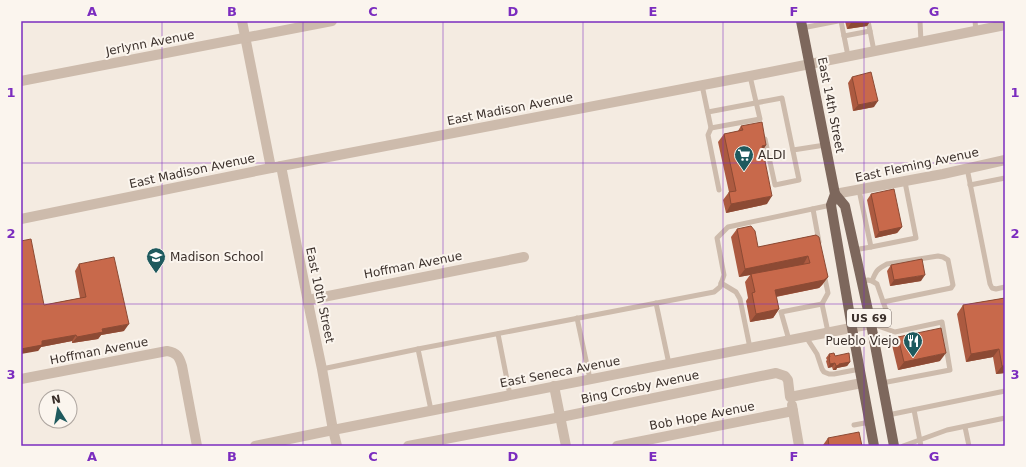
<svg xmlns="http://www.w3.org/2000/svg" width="1026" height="467" viewBox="0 0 1026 467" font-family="'DejaVu Sans',sans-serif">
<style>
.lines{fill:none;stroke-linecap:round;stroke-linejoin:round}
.service{stroke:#cdbbac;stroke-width:5}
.minor{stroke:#cdbbac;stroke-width:10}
.primary{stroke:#7d675c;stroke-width:10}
.wall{fill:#ac5a40}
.shaded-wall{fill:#8c4a34}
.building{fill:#c8694b;stroke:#8c4a34}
.grid{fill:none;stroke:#7b2cbf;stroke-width:1;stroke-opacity:0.55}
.labels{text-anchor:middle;stroke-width:4;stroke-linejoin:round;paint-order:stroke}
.shield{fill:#fbf5ee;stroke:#756b66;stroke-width:1}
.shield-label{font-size:11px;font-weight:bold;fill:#3b302b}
.street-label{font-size:12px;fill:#3b302b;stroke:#fbf5ee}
.poi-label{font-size:12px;fill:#3b302b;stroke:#fbf5ee;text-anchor:start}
.neatline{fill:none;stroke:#7b2cbf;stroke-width:1.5}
.grid-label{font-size:13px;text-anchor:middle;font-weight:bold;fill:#7b2cbf}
</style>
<rect width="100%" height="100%" fill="#f4ebe1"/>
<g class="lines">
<g class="service">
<path d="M841 21 848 56"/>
<path d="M868 21 874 51"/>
<path d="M920 21 921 42"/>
<path d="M975 21 976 31"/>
<path d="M802 28 838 21"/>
<path d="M844 36 870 31"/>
<path d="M702 85 711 128 760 119 750 76"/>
<path d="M708 112 782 98 799 180 775 185 765 139"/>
<path d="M711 128 708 135 719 190"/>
<path d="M793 150 825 145"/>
<path d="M967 168 990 284 992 288 996 289 1005 287"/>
<path d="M970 185 1005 178"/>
<path d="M813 209 819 242"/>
<path d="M871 247 916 238 905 182"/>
<path d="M854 250 871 247 859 190"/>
<path d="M824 274 828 293 822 304 828 332"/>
<path d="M872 281C876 271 877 269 887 264L938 256 943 257 948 260 953 285 951 288 883 302"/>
<path d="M861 282 868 280 872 281 877 284 886 310 885 316 871 324"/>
<path d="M721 283 736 292 740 299 750 348"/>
<path d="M656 303 669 364"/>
<path d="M577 318 590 379"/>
<path d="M872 324 895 332 942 322 950 370 882 383"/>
<path d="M831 332 833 341"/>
<path d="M498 334 510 395"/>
<path d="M806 337 817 354 822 369 824 372 829 374H834L860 369"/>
<path d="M789 340 781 312 822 304"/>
<path d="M418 349 431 410"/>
<path d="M322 369 418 349 714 292 720 287 724 275 717 238 728 227 831 205"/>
<path d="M914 410 921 446"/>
<path d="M888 415 1005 391"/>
<path d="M854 425 870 422"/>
<path d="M965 427 969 446"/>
<path d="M903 446 947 430 1005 418"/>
</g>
<g class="minor">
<path d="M242 21 271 168"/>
<path d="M21 81 332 21"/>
<path d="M281 166 310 312 322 369 333 430 337 446"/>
<path d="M835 194 943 174 1005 160"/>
<path d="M21 219 271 168 750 76 1005 25"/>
<path d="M308 300 524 257"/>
<path d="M21 379 167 351C177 353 179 356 182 366L197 446"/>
<path d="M554 386 566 446"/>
<path d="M792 405 799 446"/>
<path d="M255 446 333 430 871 324"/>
<path d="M408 446 561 417 776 373 785 376 788 380 790 397 862 383"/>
<path d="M617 446 793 411"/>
</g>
<g class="primary">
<path d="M801 21 835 194 831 205 852 328 874 446"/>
<path d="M835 194 845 206 871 324 894 446"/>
</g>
</g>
<g class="wall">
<path d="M845 21H870L867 26 847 29Z"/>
<path d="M852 77 874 107 853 111 848 83Z"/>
<path d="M741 126 766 145 763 150 767 204 726 213 723 200 729 192 718 142 724 134 738 131Z"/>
<path d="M871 194 902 227 897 233 875 238 867 200Z"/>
<path d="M737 229 758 247 816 235 828 277 822 285 819 288 776 297 779 309 773 318 750 322 746 301 748 298 745 282 750 275 739 277 731 237Z"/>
<path d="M79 264 124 331 101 335 98 339 72 343V341L41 347 38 351 44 305 80 298 75 271Z"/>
<path d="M891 265 921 281 890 286 887 271Z"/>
<path d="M1005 298V373L996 374 993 357 966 362 957 314 963 305Z"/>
<path d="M898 337 940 361 898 370 892 345Z"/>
<path d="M829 354 835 356 850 362 847 366 837 368 836 370H833L832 367 828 368 826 361 827 360 826 358Z"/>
<path d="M828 438 862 446H824L823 445Z"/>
</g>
<g class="shaded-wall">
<path d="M862 21H870L867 26 847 29 851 23Z"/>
<path d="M878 101 874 107 853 111 858 105Z"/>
<path d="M766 145 761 153 762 146Z"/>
<path d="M772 196 767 204 726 213 731 204Z"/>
<path d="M902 227 897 233 875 238 879 232Z"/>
<path d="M808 256 803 265 739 277 745 269Z"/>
<path d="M925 275 921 281 890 286 894 280Z"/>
<path d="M828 277 822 285 819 288 769 298 775 290Z"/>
<path d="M779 309 773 318 750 322 756 314Z"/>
<path d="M129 324 124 331 101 335 98 339 72 343 77 337 102 329Z"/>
<path d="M76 335 72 341 41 347 38 351 21 354V349L42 341Z"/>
<path d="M999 349 993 357 966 362 971 354Z"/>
<path d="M946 353 940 361 898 370 904 362Z"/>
<path d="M850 362 847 366 837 368 836 370H833L836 366 839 364Z"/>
<path d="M835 363 832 367 828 368 830 364Z"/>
<path d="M1002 366H1005V373L996 374Z"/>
</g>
<g class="building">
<path d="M851 21H862L851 23Z"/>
<path d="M871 72 878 101 858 105 852 77Z"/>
<path d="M762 122 766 145 762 146 772 196 731 204 729 192 736 191 724 134 743 130 741 126Z"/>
<path d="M894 189 902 227 879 232 871 194Z"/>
<path d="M751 226 755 231 758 247 816 235 819 237 828 277 824 280 775 290 779 309 756 314 752 293 755 292 751 274 810 263 808 256 745 269 737 229Z"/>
<path d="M31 239 44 305 86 297 79 264 114 257 129 324 102 329 103 332 77 337 76 335 42 341V345L21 349V241Z"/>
<path d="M922 259 925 275 894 280 891 265Z"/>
<path d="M1005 298V366H1002L999 349 971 354 963 305Z"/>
<path d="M941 328 946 353 904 362 898 337Z"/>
<path d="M834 353 835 356 849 353 850 362 839 364V365L836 366 835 363 830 364 829 357H830L829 354Z"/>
<path d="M859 432 862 446H829L828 438Z"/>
</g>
<path class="grid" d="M162 21V446M303 21V446M443 21V446M583 21V446M723 21V446M864 21V446M21 163H1005M21 304H1005"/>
<defs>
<symbol id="supermarket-pin" viewBox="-11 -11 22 30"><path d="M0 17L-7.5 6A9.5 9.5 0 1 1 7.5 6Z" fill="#1f5a5e" stroke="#fbf5ee"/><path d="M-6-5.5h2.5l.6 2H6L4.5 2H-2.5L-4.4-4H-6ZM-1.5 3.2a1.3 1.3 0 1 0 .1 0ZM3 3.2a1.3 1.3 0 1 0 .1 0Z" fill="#fff"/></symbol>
<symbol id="school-pin" viewBox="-11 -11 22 30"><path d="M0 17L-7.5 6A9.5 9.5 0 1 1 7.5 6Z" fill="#1f5a5e" stroke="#fbf5ee"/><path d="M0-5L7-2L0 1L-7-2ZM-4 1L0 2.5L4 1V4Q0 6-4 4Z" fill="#fff"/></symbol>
<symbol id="restaurant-pin" viewBox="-11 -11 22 30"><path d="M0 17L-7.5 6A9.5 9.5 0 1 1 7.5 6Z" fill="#1f5a5e" stroke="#fbf5ee"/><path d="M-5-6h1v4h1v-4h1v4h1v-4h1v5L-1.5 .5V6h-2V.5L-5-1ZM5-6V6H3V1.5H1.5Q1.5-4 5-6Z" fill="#fff"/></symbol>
</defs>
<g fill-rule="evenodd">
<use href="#supermarket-pin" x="733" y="144" width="22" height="30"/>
<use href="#school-pin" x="145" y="246" width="22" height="30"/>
<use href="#restaurant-pin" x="902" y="330" width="22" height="30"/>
</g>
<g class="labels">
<rect class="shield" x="847" y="309" width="44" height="18" rx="3"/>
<g class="shield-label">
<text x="869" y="322">US 69</text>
</g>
<g class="street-label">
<text transform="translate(150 43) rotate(-11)" y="4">Jerlynn Avenue</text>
<text transform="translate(831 105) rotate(79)" y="4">East 14th Street</text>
<text transform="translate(510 109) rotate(-11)" y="4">East Madison Avenue</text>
<text transform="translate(917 165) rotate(-12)" y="4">East Fleming Avenue</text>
<text transform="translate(192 171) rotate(-12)" y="4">East Madison Avenue</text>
<text transform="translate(413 265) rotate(-11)" y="4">Hoffman Avenue</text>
<text transform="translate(320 295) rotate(78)" y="4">East 10th Street</text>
<text transform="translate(99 351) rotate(-11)" y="4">Hoffman Avenue</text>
<text transform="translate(560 372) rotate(-11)" y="4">East Seneca Avenue</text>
<text transform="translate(640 387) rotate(-12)" y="4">Bing Crosby Avenue</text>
<text transform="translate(702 416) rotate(-11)" y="4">Bob Hope Avenue</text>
</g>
<g class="poi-label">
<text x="758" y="159">ALDI</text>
<text x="170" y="261">Madison School</text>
<text x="899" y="345" text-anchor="end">Pueblo Viejo</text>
</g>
</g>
<rect width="1026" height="467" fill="none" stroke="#fbf5ee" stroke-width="44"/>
<g transform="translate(58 409) rotate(349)"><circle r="19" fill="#fbf5ee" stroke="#aea6a0"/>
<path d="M0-3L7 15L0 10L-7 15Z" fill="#1f5a5e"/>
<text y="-6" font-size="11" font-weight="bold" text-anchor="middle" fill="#3b302b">N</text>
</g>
<rect x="22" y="22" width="982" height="423" class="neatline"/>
<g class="grid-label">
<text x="92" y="16">A</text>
<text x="232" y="16">B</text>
<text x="373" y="16">C</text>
<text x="513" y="16">D</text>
<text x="653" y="16">E</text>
<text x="794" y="16">F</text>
<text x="934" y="16">G</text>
<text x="11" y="97">1</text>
<text x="1015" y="97">1</text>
<text x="11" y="238">2</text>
<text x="1015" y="238">2</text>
<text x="11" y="379">3</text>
<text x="1015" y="379">3</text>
<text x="92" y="461">A</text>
<text x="232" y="461">B</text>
<text x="373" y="461">C</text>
<text x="513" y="461">D</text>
<text x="653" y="461">E</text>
<text x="794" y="461">F</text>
<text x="934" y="461">G</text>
</g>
</svg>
